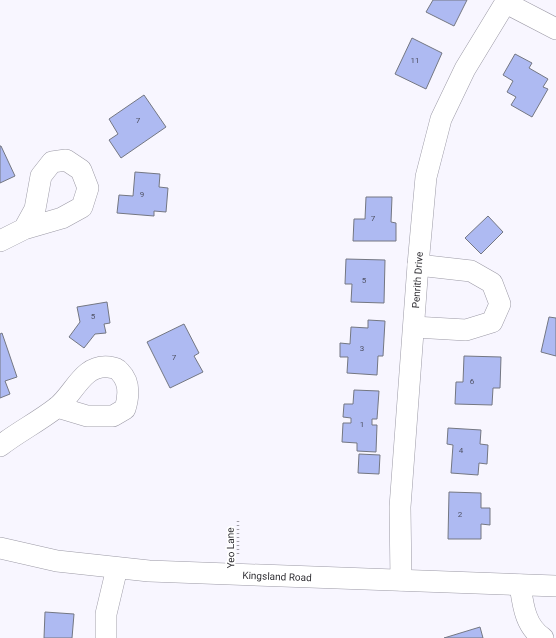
<svg xmlns="http://www.w3.org/2000/svg" width="556" height="638" viewBox="0 0 556 638" font-family="Roboto,sans-serif">
<style>
.building{fill:#aebaf2;stroke:#747782}
.lines{fill:none;stroke-linecap:round;stroke-linejoin:round}
.minor-casing{stroke:#9c9aa6;stroke-width:22}
.path{stroke:#9f9da4;stroke-width:2.5;stroke-dasharray:1 3;stroke-linecap:butt}
.minor{stroke:#fff;stroke-width:21}
.labels{text-anchor:middle;stroke-width:3.5;stroke-linejoin:round;paint-order:stroke}
.number-label{font-size:8px;fill:#505264}
.street-label{font-size:10px;fill:#302f34;stroke:#fff}
</style>
<rect width="100%" height="100%" fill="#f8f6ff"/>
<g class="building">
<path d="M433 0H467L454 26 426 12Z"/>
<path d="M412 38 442 53 426 89 395 74Z"/>
<path d="M515 54 532 63 529 68 548 79 543 87 548 89 532 117 511 105 516 97 507 92 513 81 503 75Z"/>
<path d="M144 95 166 127 121 158 109 140 118 134 109 119Z"/>
<path d="M0 146H1L15 176 0 183Z"/>
<path d="M135 172 160 174 159 187 168 188 166 212 154 211V216L117 213 119 195 133 196Z"/>
<path d="M366 197H392L391 222 396 223V241H353L354 219H365Z"/>
<path d="M488 216 503 232 481 254 465 238Z"/>
<path d="M346 259 385 260 384 303 351 302 352 284H345Z"/>
<path d="M107 302 110 323 104 324 106 333 95 334 84 348 69 337 80 322 77 307Z"/>
<path d="M549 317 556 318V356L541 352Z"/>
<path d="M368 320 385 321 383 356H378L377 375 347 373 348 357H340V343L350 344 351 327 368 328Z"/>
<path d="M184 324 199 353 194 356 203 372 170 388 147 342Z"/>
<path d="M2 333 17 377 5 381 10 394 0 398V334Z"/>
<path d="M464 356 501 357 500 388H493L492 405 455 404 456 382H463Z"/>
<path d="M354 390 379 391 377 419H372V425H377L376 452 357 451V443L342 442 343 423H351V418L343 417 344 404H353Z"/>
<path d="M448 428 481 430 480 444 488 445 487 464 479 463 478 475 451 473 453 445 447 444Z"/>
<path d="M359 454 380 455 379 474 358 473Z"/>
<path d="M449 492 481 493V508H490V525L481 524V539H448Z"/>
<path d="M45 612 74 614 72 638H44Z"/>
<path d="M480 627 483 638H444Z"/>
</g>
<g class="lines">
<defs>
<g id="minor">
<path d="M506 3 556 29"/>
<path d="M0 241 24 229 62 218 82 207 88 188 81 170 66 160 52 162 41 176 35 209 24 229"/>
<path d="M414 327 466 330 492 322 500 304 492 283 471 271 418 265"/>
<path d="M0 446C18 432 38 422 56 408 74 395 82 364 109 367 114 368 117 368 120 372 130 382 129 396 125 409L113 416H87L57 407"/>
<path d="M0 548 57 561 149 571 556 586"/>
<path d="M401 580 400 507 418 265 426 177 441 119 465 69 507 0"/>
<path d="M520 585C523 605 525 626 543 638"/>
<path d="M106 638V614L117 568"/>
</g>
</defs>
<use href="#minor" class="minor-casing"/>
<path class="path" d="M238 521V556"/>
<use href="#minor" class="minor"/>
</g>
<g class="labels">
<g class="number-label">
<text x="415" y="63">11</text>
<text x="138" y="123">7</text>
<text x="142" y="197">9</text>
<text x="373" y="221">7</text>
<text x="364" y="283">5</text>
<text x="93" y="319">5</text>
<text x="362" y="351">3</text>
<text x="174" y="360">7</text>
<text x="472" y="384">6</text>
<text x="362" y="427">1</text>
<text x="461" y="453">4</text>
<text x="460" y="517">2</text>
</g>
<g class="street-label">
<text transform="translate(417 280) rotate(-86)" y="4">Penrith Drive</text>
<text transform="translate(230 548) rotate(-91)" y="4">Yeo Lane</text>
<text transform="translate(277 576) rotate(2)" y="4">Kingsland Road</text>
</g>
</g>
</svg>
